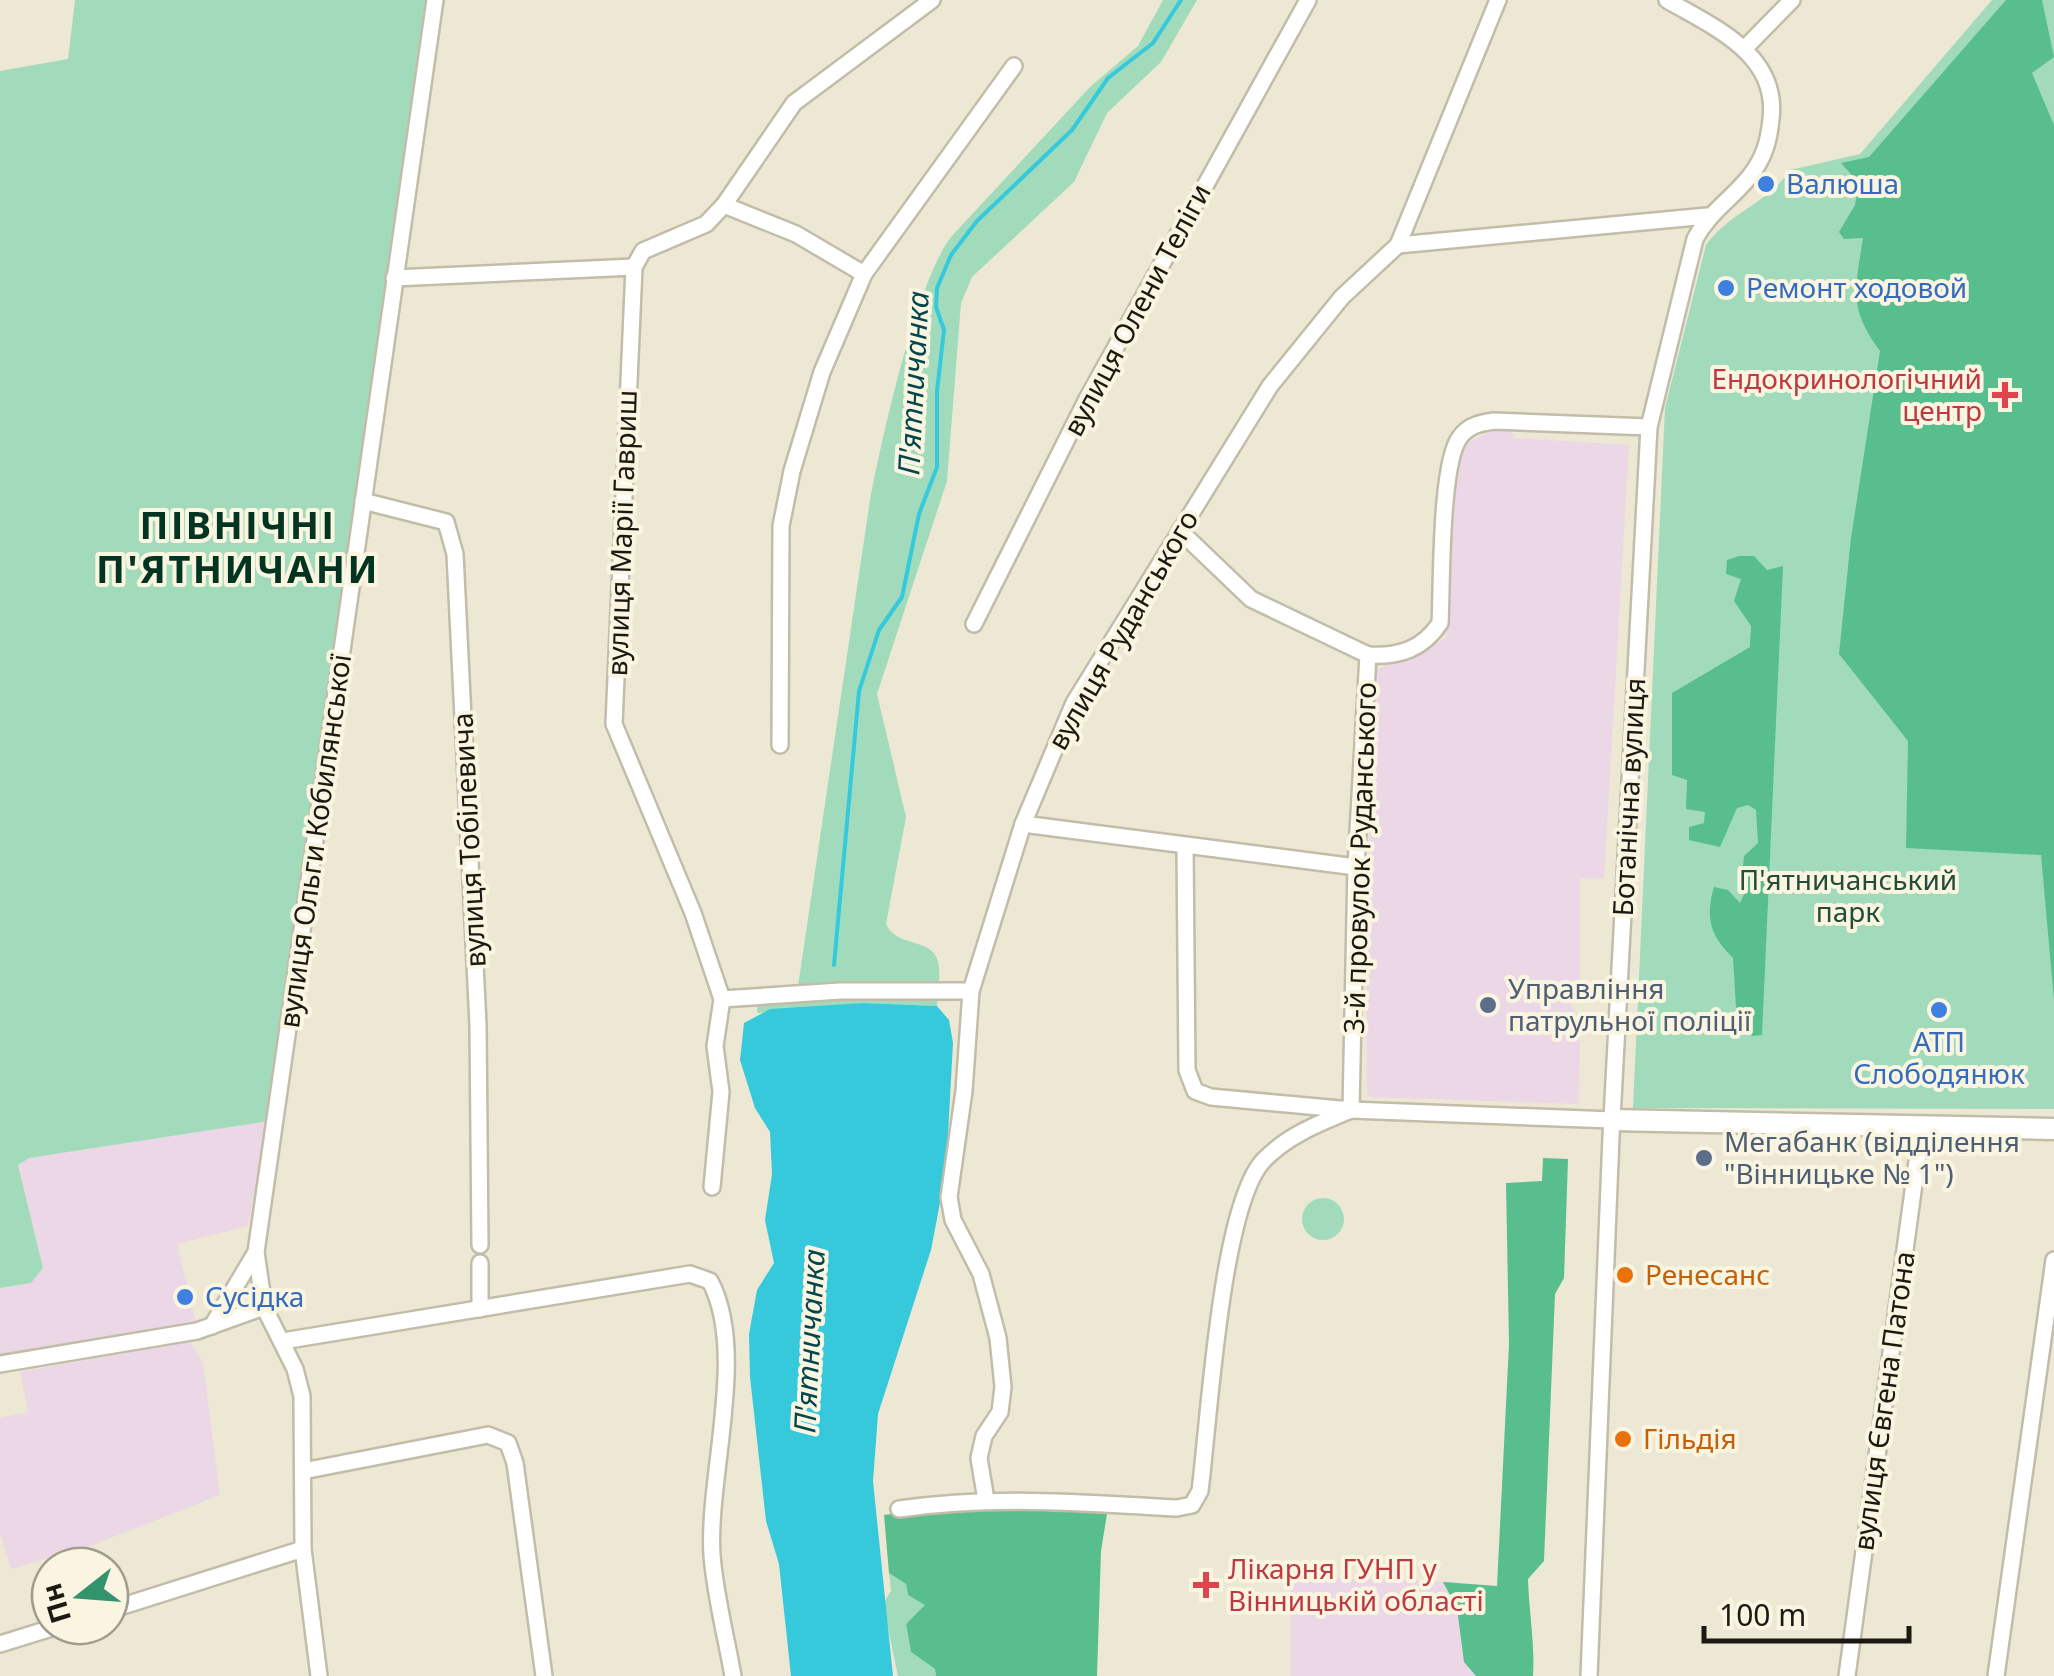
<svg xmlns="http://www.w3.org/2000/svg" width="2054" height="1676" viewBox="0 0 2054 1676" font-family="'Noto Sans',sans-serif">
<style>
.industrial{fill:#ebd7e6}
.green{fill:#a1dbbc}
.forest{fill:#58be8e}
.water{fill:#36c9db}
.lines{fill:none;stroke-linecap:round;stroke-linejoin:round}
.stream{stroke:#36c9db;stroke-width:4}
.minor-casing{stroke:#c2bda9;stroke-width:20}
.tertiary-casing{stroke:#c2bda9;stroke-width:25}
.minor{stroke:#fff;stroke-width:15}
.tertiary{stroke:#fff;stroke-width:20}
.shop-dot{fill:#3f7fe0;stroke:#faf5e1;stroke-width:4}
.health-dot{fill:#e0444e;stroke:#faf5e1;stroke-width:4}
.service-dot{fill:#5c6f8a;stroke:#faf5e1;stroke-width:4}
.food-dot{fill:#e8710a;stroke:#faf5e1;stroke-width:4}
.labels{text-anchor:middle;stroke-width:8;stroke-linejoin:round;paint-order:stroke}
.shop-label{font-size:28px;fill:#366cbe;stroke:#faf5e1;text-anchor:start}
.street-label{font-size:28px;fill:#1b1912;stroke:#faf5e1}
.health-label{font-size:28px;fill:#be3a42;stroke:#faf5e1;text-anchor:end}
.park-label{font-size:28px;fill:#234d39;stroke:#faf5e1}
.service-label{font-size:28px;fill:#4e5e75;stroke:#faf5e1;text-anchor:start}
.food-label{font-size:28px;fill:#c56008;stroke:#faf5e1;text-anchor:start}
.water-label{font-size:30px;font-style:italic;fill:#04464d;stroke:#faf5e1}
.district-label{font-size:38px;font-weight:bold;letter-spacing:2.5px;fill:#023422;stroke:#faf5e1}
</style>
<rect width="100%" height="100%" fill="#ede8d4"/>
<g class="industrial">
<path d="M1510 428 1514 438 1629 445 1604 878 1580 879V986L1571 995V1008L1580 1016 1579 1104 1372 1097 1367 1094 1366 913 1376 669 1414 657 1446 638 1456 468 1464 444 1496 429Z"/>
<path d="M268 1121 248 1226 177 1244 196 1323 0 1356V1288L31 1283 43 1268 18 1165 29 1158Z"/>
<path d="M190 1341 203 1363 220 1495 85 1548 11 1569 0 1533V1418L28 1412 20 1372Z"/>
<path d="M1291 1577 1459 1582 1495 1676H1291Z"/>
</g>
<g class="green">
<path d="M75 0H435L275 1120 29 1158 18 1165 43 1268 31 1283 0 1288V71L68 59Z"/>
<path d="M1163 0H1197L1161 62 1107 113 1074 182 972 277 961 303 947 481 877 694 906 817 886 924C896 948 933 937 938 962 941 975 938 992 937 1006L863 1003 757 1013 759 996 797 993 870 500C882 438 916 283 951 237L1090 87 1138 46Z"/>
<path d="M1992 0H2054V1109L1633 1108 1665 408 1706 245C1729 213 1768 203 1790 170L1860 154Z"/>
<circle cx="1323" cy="1219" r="21"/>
<path d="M889 1573 906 1584 908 1595 926 1605 906 1624 911 1652 935 1669 936 1676H898L883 1604 891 1591Z"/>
</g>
<g class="forest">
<path d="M2006 0H2042L2054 57 2032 73 2054 125V1000L2041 855 1906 848 1908 741 1839 654 1851 538 1880 351C1848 307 1855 290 1863 238L1844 239 1839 232 1855 205 1859 183 1841 163 1869 157Z"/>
<path d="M1739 556H1754L1767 570 1783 566 1762 1035 1752 1036 1736 1007 1733 958C1710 936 1705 917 1714 887L1728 890 1740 903 1748 886 1742 878 1744 856 1758 843 1756 810 1748 805 1737 808 1720 847 1689 840V827L1704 823 1705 812 1686 809 1687 780 1672 775V693L1750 647 1751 626 1734 601 1741 579 1726 574 1727 560Z"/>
<path d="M1543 1158 1568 1159 1564 1278 1555 1294 1544 1561 1528 1579C1529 1613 1535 1643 1533 1676H1476L1464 1662 1457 1608 1443 1582 1497 1586 1509 1344 1506 1183 1542 1181Z"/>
<path d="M1030 1505 1107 1514 1101 1551 1097 1676H936L935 1669 911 1652 906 1624 925 1605 908 1595 906 1584 889 1573 884 1515 954 1506Z"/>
</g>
<path class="water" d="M863 1003 937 1006 949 1020 953 1043 946 1171 931 1250 878 1414 873 1481 893 1676H791L779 1564 766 1521 750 1377 749 1334 757 1290 774 1263 765 1220 772 1174 770 1132 755 1108 740 1060 744 1023 770 1009Z"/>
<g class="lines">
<path class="stream" d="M834 965 859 691 879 630 902 597 919 514 937 467V391L944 330 936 307 937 288 951 255 977 221 1072 130 1108 78 1153 43 1181 0"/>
<defs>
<g id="minor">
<path d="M1745 48 1792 0"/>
<path d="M724 205 796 234 864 274"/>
<path d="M1398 245 1707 216"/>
<path d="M394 278 634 267"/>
<path d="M363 501 446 522 455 554 478 1025 480 1245"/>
<path d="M1180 531 1251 599 1368 655 1356 867 1351 1110"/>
<path d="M974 624 1087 399 1308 0"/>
<path d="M1368 655C1399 657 1423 649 1440 623 1442 585 1440 463 1460 437 1469 425 1480 423 1494 421L1649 427"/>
<path d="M780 745 781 526 792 471 822 372 864 274 1014 66"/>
<path d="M1023 824 1356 867"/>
<path d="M1185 846 1187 1070 1195 1091 1211 1097 1351 1110 1612 1120"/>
<path d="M722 999 840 991H971"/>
<path d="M712 1187 721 1092 715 1046 722 999 693 913 614 724 634 267 643 251 706 224 724 205 794 103 932 0"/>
<path d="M480 1263V1309"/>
<path d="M212 1326 256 1252"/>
<path d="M283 1341 690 1274 710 1281C748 1352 707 1476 712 1555 715 1595 726 1636 733 1676"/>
<path d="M0 1364 197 1331 264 1307"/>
<path d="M303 1471 488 1435 508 1443 515 1463 544 1676"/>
<path d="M986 1500 979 1458 984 1436 1000 1412 1003 1387 998 1338 981 1274 953 1220 949 1197 964 1091 971 991 1023 824 1074 703 1270 386 1342 297 1398 245 1498 0"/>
<path d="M899 1509C993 1495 1083 1503 1177 1508L1192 1505 1200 1491C1209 1421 1221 1204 1264 1160 1288 1135 1320 1123 1351 1110"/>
<path d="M110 1610 303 1549"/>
<path d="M0 1644 58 1626"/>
<path d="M319 1676 303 1549 302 1396 295 1369 264 1307 256 1252 435 0"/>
<path d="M1589 1676 1611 1137 1649 427 1695 239C1709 212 1732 199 1750 176 1764 158 1769 141 1771 119 1779 54 1713 27 1667 0"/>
<path d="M1847 1676 1922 1125"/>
<path d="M1996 1676 2054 1260"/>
</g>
<path id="tertiary" d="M1612 1120 2054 1129"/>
</defs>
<use href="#minor" class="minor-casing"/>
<use href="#tertiary" class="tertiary-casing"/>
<use href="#minor" class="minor"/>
<use href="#tertiary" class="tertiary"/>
</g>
<g class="shop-dot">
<circle cx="1766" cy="184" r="10"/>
<circle cx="1726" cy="288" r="10"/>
<circle cx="1939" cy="1010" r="10"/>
<circle cx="185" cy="1297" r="10"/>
</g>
<g class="health-dot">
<path d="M2000 380h10v10h10v10h-10v10h-10v-10h-10v-10h10z"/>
<path d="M1201 1570h10v10h10v10h-10v10h-10v-10h-10v-10h10z"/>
</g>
<g class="service-dot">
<circle cx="1488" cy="1005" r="10"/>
<circle cx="1704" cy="1158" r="10"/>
</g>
<g class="food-dot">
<circle cx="1625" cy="1275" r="10"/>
<circle cx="1623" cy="1439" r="10"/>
</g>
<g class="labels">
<g class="shop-label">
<text x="1786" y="194">Валюша</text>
<text x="1746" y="298">Ремонт ходовой</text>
<text x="1939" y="1052" text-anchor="middle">АТП<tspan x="1939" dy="32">Слободянюк</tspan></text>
<text x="205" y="1307">Сусідка</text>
</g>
<g class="street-label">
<text transform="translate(1137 310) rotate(-62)" y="10">вулиця Олени Теліги</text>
<text transform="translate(622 533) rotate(-88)" y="10">вулиця Марії Гавриш</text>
<text transform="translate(1123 630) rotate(-60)" y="10">вулиця Руданського</text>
<text transform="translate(1629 797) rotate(-87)" y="10">Ботанічна вулиця</text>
<text transform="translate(469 840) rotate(-93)" y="10">вулиця Тобілевича</text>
<text transform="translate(315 841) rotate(-82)" y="10">вулиця Ольги Кобилянської</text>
<text transform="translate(1360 858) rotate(-88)" y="10">3-й провулок Руданського</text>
<text transform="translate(1884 1401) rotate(-82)" y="10">вулиця Євгена Патона</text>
</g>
<g class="health-label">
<text x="1982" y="389">Ендокринологічний<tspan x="1982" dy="32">центр</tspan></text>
<text x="1228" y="1579" text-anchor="start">Лікарня ГУНП у<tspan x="1228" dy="32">Вінницькій області</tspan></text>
</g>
<g class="park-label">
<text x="1848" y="890">П'ятничанський<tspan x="1848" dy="32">парк</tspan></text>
</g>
<g class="service-label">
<text x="1508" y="999">Управління<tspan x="1508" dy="32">патрульної поліції</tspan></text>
<text x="1724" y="1152">Мегабанк (відділення<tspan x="1724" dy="32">"Вінницьке № 1")</tspan></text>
</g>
<g class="food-label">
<text x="1645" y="1285">Ренесанс</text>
<text x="1643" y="1449">Гільдія</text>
</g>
<g class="water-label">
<text transform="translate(914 383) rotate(-87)" y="10">П'ятничанка</text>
<text transform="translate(810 1341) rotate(-87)" y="10">П'ятничанка</text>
</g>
<g class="district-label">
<text x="238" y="539">ПІВНІЧНІ<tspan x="238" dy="44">П'ЯТНИЧАНИ</tspan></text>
</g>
</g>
<g transform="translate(80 1596) rotate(253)"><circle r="48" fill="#faf5e1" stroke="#a19d8e" stroke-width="2.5"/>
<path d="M0-8L18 38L0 25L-18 38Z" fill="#32936d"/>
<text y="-15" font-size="28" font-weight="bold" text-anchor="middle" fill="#1b1912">Пн</text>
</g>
<path d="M1704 1626v15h205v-15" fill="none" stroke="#1b1912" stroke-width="5"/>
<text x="1719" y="1626" font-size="30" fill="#1b1912" stroke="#faf5e1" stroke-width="8" paint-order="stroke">100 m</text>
</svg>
